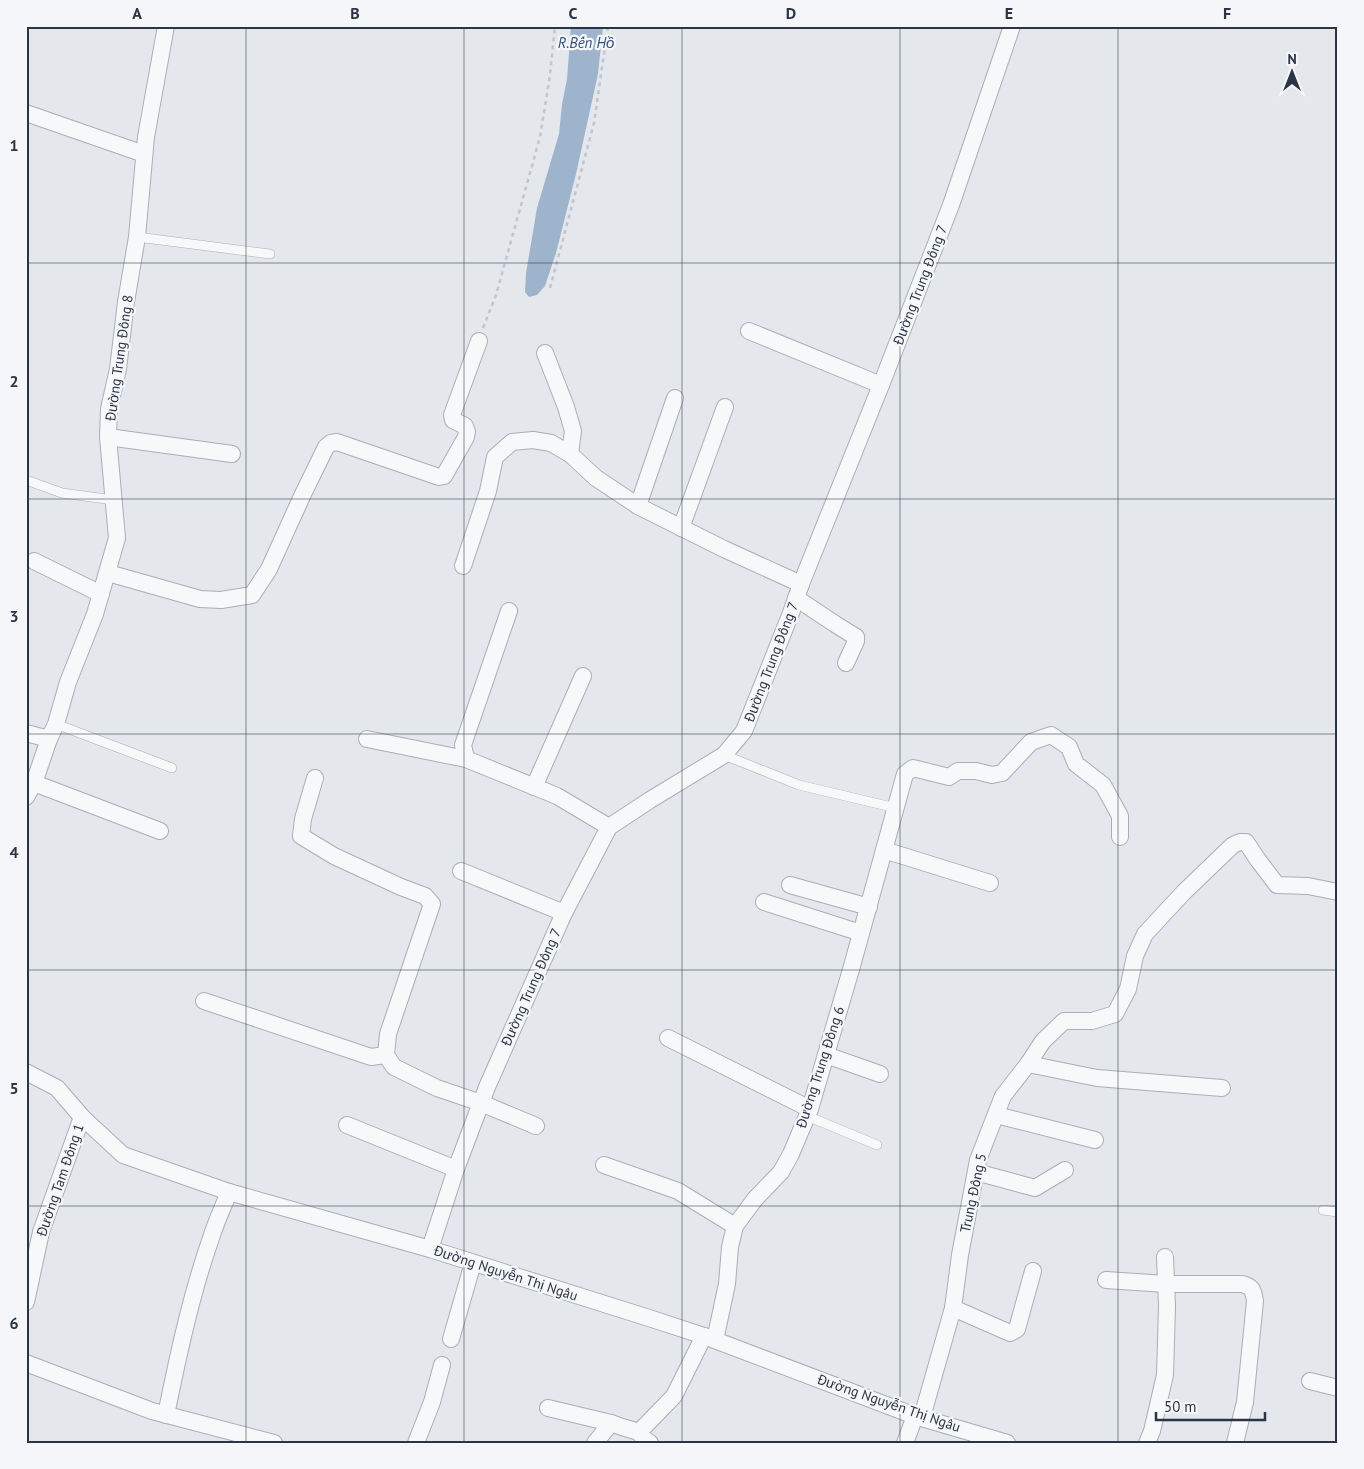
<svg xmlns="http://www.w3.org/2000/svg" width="1364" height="1469" viewBox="0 0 1364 1469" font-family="'PT Sans',sans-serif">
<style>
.water{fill:#9eb4cc}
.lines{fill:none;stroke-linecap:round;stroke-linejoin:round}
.service-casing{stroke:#a9aeb7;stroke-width:10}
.minor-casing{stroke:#a9aeb7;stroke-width:18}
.path{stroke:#c2c5cb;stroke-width:2.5;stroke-dasharray:4 4;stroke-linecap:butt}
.service{stroke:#f7f8fa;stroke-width:9}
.minor{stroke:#f7f8fa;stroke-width:16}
.grid{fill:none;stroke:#2b3445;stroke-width:1;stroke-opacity:0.55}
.labels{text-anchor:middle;stroke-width:4.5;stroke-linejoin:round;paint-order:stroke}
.street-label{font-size:14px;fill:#2b3445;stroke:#f4f6f9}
.water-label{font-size:15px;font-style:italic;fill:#33527a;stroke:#f4f6f9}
.neatline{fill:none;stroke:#2b3445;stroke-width:2}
.grid-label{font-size:16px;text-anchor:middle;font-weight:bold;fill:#2b3445}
</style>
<rect width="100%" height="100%" fill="#e4e7ec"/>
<path class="water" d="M571 26H603L598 74 576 174 556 253 545 286 537 295 529 297 525 292 526 273 537 208 559 134 562 104 567 79Z"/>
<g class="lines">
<defs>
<g id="service">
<path d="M137 237 270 254"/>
<path d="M26 480 62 493 114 500"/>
<path d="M56 724 172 768"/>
<path d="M724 755 799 785 896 808"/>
<path d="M807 1116 877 1145"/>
<path d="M1323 1210 1338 1212"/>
</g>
<g id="minor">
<path d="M26 113 144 154"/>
<path d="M749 331 881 385"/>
<path d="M545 353 566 407 573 431 570 454"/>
<path d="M108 437 232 454"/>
<path d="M638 506 675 398"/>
<path d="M681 528 725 407"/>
<path d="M34 561 101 594"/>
<path d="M463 566 488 491 495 457 512 442 533 440 551 443 570 454 596 478 638 506 724 549 801 584"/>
<path d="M108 573 200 599 221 600 252 595 269 569 303 494 326 447 331 443 337 442 439 477 444 476 466 437 467 432 465 426 453 420 452 415 479 341"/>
<path d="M796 598 835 624 856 637V641L846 663"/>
<path d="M26 733 49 739"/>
<path d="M367 739 466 759 557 796 609 827"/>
<path d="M466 759 463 745 509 611"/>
<path d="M315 778 303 819 301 836 334 856 401 887 425 896 432 904 388 1034 386 1055 394 1067 437 1088 481 1103 536 1126"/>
<path d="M34 783 160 831"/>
<path d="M534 787 583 676"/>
<path d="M26 797 34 783 49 739 56 724 68 682 95 614 117 538 108 437 109 409 118 369 126 302 137 237 146 137 166 26"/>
<path d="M884 850 990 883"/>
<path d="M461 871 564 913"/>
<path d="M790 885 869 907"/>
<path d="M764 902 861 933"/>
<path d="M204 1001 371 1057 386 1055"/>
<path d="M668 1038 810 1109"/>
<path d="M826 1055 880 1074"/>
<path d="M1028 1064 1097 1078 1222 1088"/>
<path d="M26 1072 57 1088 82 1117 123 1155 229 1192 430 1249 649 1318 704 1336 915 1416 1007 1443"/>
<path d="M996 1115 1095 1140"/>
<path d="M347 1125 456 1169"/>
<path d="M604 1165 678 1191 735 1226"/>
<path d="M976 1172 1035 1188 1065 1170"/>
<path d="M430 1249 456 1169 487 1087 564 913 609 827 650 800 724 755 744 731 791 613 801 584 881 385 951 205 1012 26"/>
<path d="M1106 1280 1166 1284H1242C1253 1287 1253 1290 1255 1301L1245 1402 1235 1443"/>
<path d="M26 1302 41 1232 82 1117"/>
<path d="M953 1308 1010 1333 1017 1329 1033 1271"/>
<path d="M451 1339 473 1263"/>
<path d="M715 1340 727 1284 730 1247 735 1226 755 1199 781 1172 791 1154 810 1109 852 966 905 774 913 768 949 777 958 771H976L992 775 1002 773 1031 742 1051 735 1069 747 1076 764 1103 785 1120 816V837"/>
<path d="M26 1363 152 1411 274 1443"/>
<path d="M1310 1381 1338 1388"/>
<path d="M548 1408 611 1423 622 1427 639 1432"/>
<path d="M166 1415C178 1356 191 1295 211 1238 216 1222 223 1207 229 1192"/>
<path d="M922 1417 953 1308 960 1255 978 1160 1003 1096 1028 1064 1043 1041 1064 1021H1092L1115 1014 1128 989 1135 956 1145 934 1184 892 1233 845 1240 842H1246L1258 860 1277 885 1308 886 1338 892"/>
<path d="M416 1443 432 1402 442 1365"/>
<path d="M595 1443 611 1423"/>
<path d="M650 1443 644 1439 639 1432 674 1396 704 1336"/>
<path d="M905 1443 915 1416"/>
<path d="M1147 1443 1152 1431 1165 1375 1167 1306 1165 1257"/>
</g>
</defs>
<use href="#service" class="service-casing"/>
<use href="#minor" class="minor-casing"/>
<g class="path">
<path d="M550 288 594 123 608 26"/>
<path d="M483 328 496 295 540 137 550 75 555 26"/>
</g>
<use href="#service" class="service"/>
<use href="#minor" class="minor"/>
</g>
<path class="grid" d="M246 26V1443M464 26V1443M682 26V1443M900 26V1443M1118 26V1443M26 263H1338M26 499H1338M26 734H1338M26 970H1338M26 1206H1338"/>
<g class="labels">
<g class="street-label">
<text transform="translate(920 285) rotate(-69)" y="5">Đường Trung Đông 7</text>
<text transform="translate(119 358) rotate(-82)" y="5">Đường Trung Đông 8</text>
<text transform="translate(771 662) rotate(-69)" y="5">Đường Trung Đông 7</text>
<text transform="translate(531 987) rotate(-66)" y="5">Đường Trung Đông 7</text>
<text transform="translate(820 1067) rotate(-72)" y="5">Đường Trung Đông 6</text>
<text transform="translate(60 1180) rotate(-71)" y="5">Đường Tam Đông 1</text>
<text transform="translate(973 1193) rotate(-78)" y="5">Trung Đông 5</text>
<text transform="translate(506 1273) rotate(18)" y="5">Đường Nguyễn Thị Ngâu</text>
<text transform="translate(889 1403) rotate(19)" y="5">Đường Nguyễn Thị Ngâu</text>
</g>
<g class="water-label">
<text x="586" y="48">R.Bến Hồ</text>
</g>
</g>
<rect width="1364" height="1469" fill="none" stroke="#f4f6f9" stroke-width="55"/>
<g transform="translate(1292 72)" stroke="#f4f6f9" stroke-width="4" paint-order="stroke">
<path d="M0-4L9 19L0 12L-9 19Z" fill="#2b3445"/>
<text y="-8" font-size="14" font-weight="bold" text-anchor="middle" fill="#2b3445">N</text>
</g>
<path d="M1156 1412v8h109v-8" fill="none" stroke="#2b3445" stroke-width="2.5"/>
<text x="1164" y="1412" font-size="15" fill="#2b3445" stroke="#f4f6f9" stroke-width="4" paint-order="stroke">50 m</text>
<rect x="28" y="28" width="1308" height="1414" class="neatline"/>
<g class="grid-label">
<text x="137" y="19">A</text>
<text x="355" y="19">B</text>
<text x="573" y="19">C</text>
<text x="791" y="19">D</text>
<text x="1009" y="19">E</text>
<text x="1227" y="19">F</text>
<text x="14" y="151">1</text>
<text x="14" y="387">2</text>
<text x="14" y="622">3</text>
<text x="14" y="858">4</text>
<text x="14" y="1094">5</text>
<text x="14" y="1329">6</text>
</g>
</svg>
